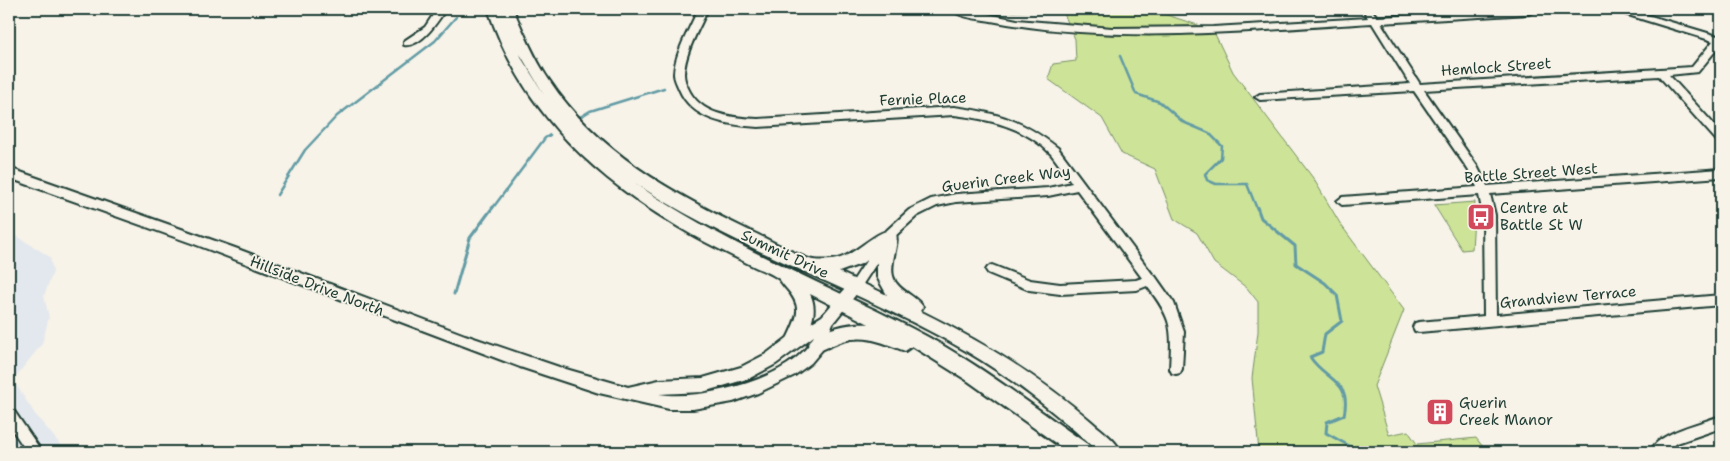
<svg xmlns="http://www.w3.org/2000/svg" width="1730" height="461" viewBox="0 0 1730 461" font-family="'Shantell Sans',sans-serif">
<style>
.built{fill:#e3e8ee}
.green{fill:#cde398;stroke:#769066}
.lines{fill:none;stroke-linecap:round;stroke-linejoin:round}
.stream-far1{stroke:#629ba5;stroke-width:2.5}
.stream{stroke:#629ba5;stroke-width:3}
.minor-casing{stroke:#1f3d34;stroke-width:4}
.tertiary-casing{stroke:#1f3d34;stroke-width:4}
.secondary-casing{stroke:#1f3d34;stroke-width:4}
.minor{fill:#f7f3e8;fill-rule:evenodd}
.tertiary{fill:#f7f3e8;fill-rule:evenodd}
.secondary{fill:#f7f3e8;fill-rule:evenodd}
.labels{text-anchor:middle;stroke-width:4;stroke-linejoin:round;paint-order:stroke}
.street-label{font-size:15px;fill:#1f3d34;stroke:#f7f3e8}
.poi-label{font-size:15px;fill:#1f3d34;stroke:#f7f3e8;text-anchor:start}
</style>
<rect width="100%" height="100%" fill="#f7f3e8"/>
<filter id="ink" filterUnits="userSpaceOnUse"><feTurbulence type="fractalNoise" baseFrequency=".02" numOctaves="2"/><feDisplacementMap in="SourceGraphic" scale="10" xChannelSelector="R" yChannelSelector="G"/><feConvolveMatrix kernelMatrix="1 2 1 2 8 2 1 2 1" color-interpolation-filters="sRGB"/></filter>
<g filter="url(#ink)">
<path class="built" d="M9 231 50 257 53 272 44 296 49 317 42 344 13 380 35 414 59 443 64 452H9Z"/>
<g class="green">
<path d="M1004 9H1162L1164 14 1213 30 1233 72 1313 178 1341 225 1404 310 1374 386 1389 435 1408 431 1417 444 1476 438 1487 452H1259L1252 378 1258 332V302L1247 288 1214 263 1197 233 1174 219 1155 169 1122 154 1102 118 1048 79 1053 64 1076 61 1075 39 1062 9 1003 12Z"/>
<path d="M1475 202 1472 249 1462 250 1434 205Z"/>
</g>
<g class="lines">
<g class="stream-far1">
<path d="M1120 56 1136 94 1160 102 1183 122 1209 133 1222 146 1221 158 1205 174 1207 180 1216 184H1247L1257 209"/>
<path d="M580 117 590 111 664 88"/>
<path d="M277 195 305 150 337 116 435 41 456 17"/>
<path d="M492 209 545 138 550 135"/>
</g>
<g class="stream">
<path d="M1257 207 1261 218 1295 246 1296 264 1325 283 1337 295 1342 321 1325 334 1322 352 1310 357C1326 381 1352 380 1344 415L1327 422 1326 433 1353 448 1356 452"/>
<path d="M454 294 470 238 493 207"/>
</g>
<defs>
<g id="minor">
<path d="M437 9H446C438 21 421 48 404 45V41L425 27Z"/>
<path d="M698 9H708C699 29 685 52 684 74 684 79 686 84 688 88 700 115 732 118 758 119L954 107C999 113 1022 120 1058 148L1153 275 1155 276 1174 303 1184 332 1182 369 1180 373 1176 374 1172 373 1170 369C1172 327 1173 320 1147 286L1137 290 1060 294 1029 290 988 273 986 270 988 267 992 265 1030 280 1060 284 1136 280 1142 278 1077 190 1048 196 956 202 937 206 917 216 893 238 859 290H851L849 287 851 284 885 232 909 210 931 199 956 194 1048 188 1072 183C1065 173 1058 163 1051 154 1025 127 989 119 954 115L758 127C727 125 692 120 679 89 677 84 674 79 674 74 675 52 690 29 698 9Z"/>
<path d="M951 9H964L1017 20 1112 28 1213 27 1368 18 1363 9H1371L1377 17 1538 9 1529 14 1381 23 1420 84 1692 67 1713 41 1615 11 1614 9H1627L1721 37V44L1698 72 1669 75 1721 132V142L1717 141 1659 76 1424 90 1477 166 1487 186 1721 169V177L1490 194 1495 215 1496 315 1721 295V305L1419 332 1415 331 1413 327 1415 323 1419 322 1484 316 1483 215 1479 195 1342 205 1337 201 1342 197 1477 187 1469 171 1414 91 1260 100 1255 97 1260 94 1410 84 1372 23C1245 31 1116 45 991 21 979 19 960 18 951 9Z"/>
<path d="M9 409 14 411 42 452H27L9 425Z"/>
<path d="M1721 416V428L1677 443 1667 452H1650C1658 432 1702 423 1721 416Z"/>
</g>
<path id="tertiary" d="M9 168 235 248 465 335 559 367 628 387 659 380 703 378 741 367 766 354 791 335 822 316 850 283 855 281 860 283 862 287 833 323 822 350 811 363 795 375 758 393 733 402 693 409H669L599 393 520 367 194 244 9 178ZM814 336C795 379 701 401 659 394L703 392 750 378 776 364Z"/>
<path id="secondary" d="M488 9H513C524 33 534 58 549 80 597 152 672 193 748 230 760 235 804 259 813 260 822 261 834 261 843 257 858 252 881 226 895 231 901 242 889 262 893 276 897 291 916 295 923 307L920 311C983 342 1039 376 1092 422 1102 431 1116 440 1121 452H1098C1058 414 1013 379 966 351 859 289 738 251 635 183 721 243 820 281 913 329 976 361 1032 406 1090 446L1093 452H1068L968 381 912 346 905 351C884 343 866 334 843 341 834 344 826 348 817 352L811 349 808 344C815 329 854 322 869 324L810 294C819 312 810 328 802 344L796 347 790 344 787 339C797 317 804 308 786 288 783 285 781 281 779 279 773 274 762 270 755 267 735 257 714 247 694 236 599 182 523 115 488 9ZM520 54 545 96 522 59ZM877 253V277L887 295 839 272 861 264Z"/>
</defs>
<use href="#minor" class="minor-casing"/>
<use href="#tertiary" class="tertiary-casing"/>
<use href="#secondary" class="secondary-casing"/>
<use href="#minor" class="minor"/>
<use href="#tertiary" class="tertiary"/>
<use href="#secondary" class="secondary"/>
</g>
</g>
<defs>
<symbol id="bus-square" viewBox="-11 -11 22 22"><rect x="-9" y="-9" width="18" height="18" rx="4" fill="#d1495b" stroke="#f7f3e8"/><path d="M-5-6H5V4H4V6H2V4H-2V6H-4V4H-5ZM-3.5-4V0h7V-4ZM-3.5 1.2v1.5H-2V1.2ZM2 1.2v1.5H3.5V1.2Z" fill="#fff"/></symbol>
<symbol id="building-square" viewBox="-11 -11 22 22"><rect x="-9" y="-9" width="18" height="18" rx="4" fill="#d1495b" stroke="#f7f3e8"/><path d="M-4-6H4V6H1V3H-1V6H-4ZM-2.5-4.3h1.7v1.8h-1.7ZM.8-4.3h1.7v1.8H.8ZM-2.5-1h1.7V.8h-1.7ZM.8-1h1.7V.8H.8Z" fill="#fff"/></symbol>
</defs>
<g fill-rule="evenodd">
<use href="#bus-square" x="1465" y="201" width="32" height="32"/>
<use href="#building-square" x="1424" y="396" width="32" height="32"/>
</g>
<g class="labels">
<g class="street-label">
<text transform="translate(1496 67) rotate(-4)" y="5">Hemlock Street</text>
<text transform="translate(923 99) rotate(-2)" y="5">Fernie Place</text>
<text transform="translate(1531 173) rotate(-4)" y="5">Battle Street West</text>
<text transform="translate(1006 179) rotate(-7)" y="5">Guerin Creek Way</text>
<text transform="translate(785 254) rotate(25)" y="5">Summit Drive</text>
<text transform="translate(317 286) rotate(21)" y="5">Hillside Drive North</text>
<text transform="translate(1568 297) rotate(-5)" y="5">Grandview Terrace</text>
</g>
<g class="poi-label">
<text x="1500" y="213">Centre at<tspan x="1500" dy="17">Battle St W</tspan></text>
<text x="1459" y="408">Guerin<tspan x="1459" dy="17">Creek Manor</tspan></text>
</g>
</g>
<rect width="1730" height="461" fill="none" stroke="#f7f3e8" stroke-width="30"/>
<rect x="15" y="15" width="1700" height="431" fill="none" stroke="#1f3d34" stroke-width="2" filter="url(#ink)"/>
</svg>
